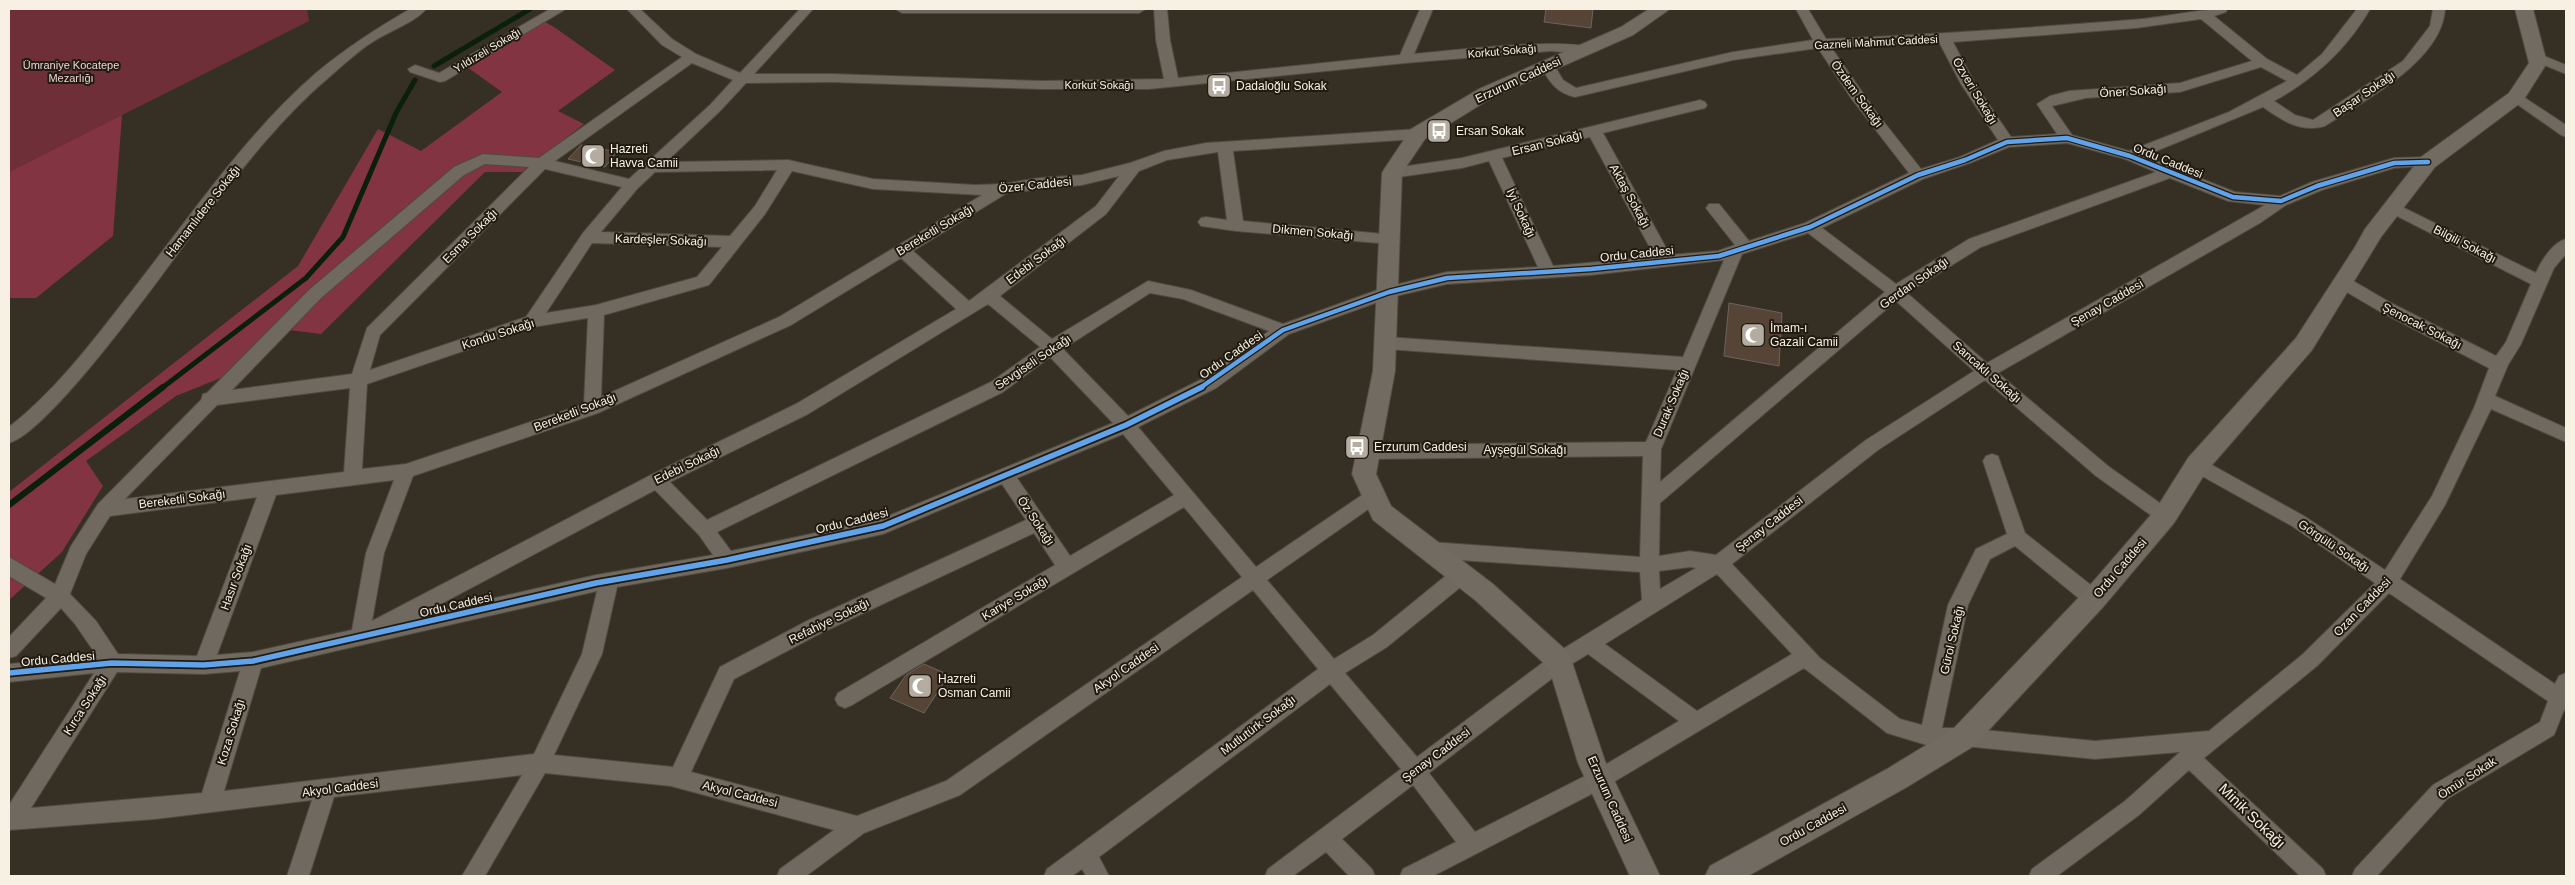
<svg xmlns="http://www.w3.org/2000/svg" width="2575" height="885" viewBox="0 0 2575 885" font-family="Helvetica,sans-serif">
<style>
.green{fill:#6e2f39}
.forest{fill:#833442}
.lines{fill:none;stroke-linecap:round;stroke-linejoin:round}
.stream-far1{stroke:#0a200c;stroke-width:5}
.stream{stroke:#0a200c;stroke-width:6}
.building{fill:#564536;stroke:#6b635b}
.street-casing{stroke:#504a40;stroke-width:2}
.secondary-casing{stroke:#504a40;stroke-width:2}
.street{fill:#6f695f;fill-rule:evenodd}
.secondary{fill:#726b61;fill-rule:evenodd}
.cycleway-far1-casing{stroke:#201a10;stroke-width:7}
.cycleway-casing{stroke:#201a10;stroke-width:9}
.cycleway-far1{stroke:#60a3ed;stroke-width:4.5}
.cycleway{stroke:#60a3ed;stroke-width:5.5}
.labels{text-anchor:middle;stroke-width:4;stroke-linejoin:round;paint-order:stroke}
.far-street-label{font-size:11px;fill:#f8f0e3;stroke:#201a10}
.far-park-label{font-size:11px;fill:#edd2d5;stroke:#201a10}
.street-label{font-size:12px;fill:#f8f0e3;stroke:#201a10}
.poi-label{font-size:12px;fill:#f8f0e3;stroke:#201a10;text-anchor:start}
.near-street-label{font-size:15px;fill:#f8f0e3;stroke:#201a10}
</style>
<rect width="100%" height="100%" fill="#362f23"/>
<path class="green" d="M9 9H307L309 21 9 172Z"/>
<g class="forest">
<path d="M538 18 554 27 615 70 558 111 584 124 522 172H485L321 334 288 330 228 375 176 396 86 461 103 486 62 552 9 600V492L298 266 378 129 421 151 502 92 467 67Z"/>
<path d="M122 115 113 236 36 298H9V172Z"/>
</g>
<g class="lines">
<g class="stream-far1">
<path d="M434 66 530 9"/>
<path d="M162 388 306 278 343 237 396 113 415 80"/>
</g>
<path class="stream" d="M9 505 163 387"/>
</g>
<g class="building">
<path d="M1546 9H1593L1591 28 1544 22Z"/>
<path d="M581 145 617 152 605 167 568 159Z"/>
<path d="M1729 303 1782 313 1779 366 1724 356Z"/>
<path d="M924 664 949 675 924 713 890 698 906 675Z"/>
</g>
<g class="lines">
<defs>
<g id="street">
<path d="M410 9H426C417 21 388 32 374 41 358 51 342 66 327 79 280 119 241 170 204 218 172 261 52 431 9 443V427C59 388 99 333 138 283 194 211 247 133 316 73 346 48 377 28 410 9Z"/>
<path d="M550 9H566L445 81 440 82 410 72 408 69 415 65 439 73Z"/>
<path d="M627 9H640L672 39 696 54 740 73 800 9H813L754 74H832L1042 81 1164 79 1156 40 1154 9H1167L1170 40 1178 78 1400 55 1420 9H1433L1414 54C1439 52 1581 35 1592 50L1585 54 1551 51 1405 63 1149 89H1042L832 82 746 83 720 111 666 162 788 160 873 179 975 185 1003 184 1039 178 1082 175 1130 163 1164 151 1206 143 1418 129 1425 134 1418 139 1233 151 1243 221 1395 235 1398 239 1395 243 1390 244 1236 231 1201 226 1198 222 1201 218 1206 217 1227 220 1218 152 1167 160 1139 171 1106 214 1000 296 1052 339 1148 281 1191 290 1283 324 1383 288 1447 272 1538 267 1489 161 1462 168 1392 178 1387 177 1385 173 1387 169 1462 158 1700 100 1705 102 1707 105 1705 108 1603 133 1670 255 1718 251 1735 245 1709 212 1706 208 1709 204H1719L1749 241 1805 223 1909 173 1851 98 1818 48 1733 60 1575 97C1557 93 1549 82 1541 66L1548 62 1553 63 1563 80 1576 88 1733 52 1813 40 1796 9H1808L1826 39C1927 35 2028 28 2130 20 2162 18 2195 9 2227 9L2226 12 2214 16 2267 59 2297 75 2322 54 2357 9H2370C2347 49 2314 79 2274 101L2295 115 2313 120 2403 61 2430 26 2433 9H2445C2442 61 2365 100 2325 126 2300 133 2283 121 2263 107L2144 156 2235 192 2280 196 2312 182 2394 158 2428 157 2433 159 2435 162 2433 165 2394 168 2322 190 2286 205 2260 223 1998 373 2108 466 2171 511 2174 516 2171 521 2165 523 2159 521 2096 476 1985 380 1878 450 1732 564 1820 658 1900 719 1922 725 1948 605 1976 549 2007 534 1983 461 1986 456 1992 454 1998 456 2025 533 2101 593 2104 599 2101 605 2094 607 2087 605 2015 546 1990 559 1968 605 1942 728H1964L2095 741 2209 731 2303 654 2375 583 2292 526 2191 470 2188 465 2191 460 2197 458 2203 460 2304 516 2385 570 2432 496 2474 408 2489 368 2379 311 2338 287 2336 283 2338 279H2350L2391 303 2496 356 2506 342 2531 284 2387 211 2384 207 2387 203 2392 202 2536 273C2541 261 2553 242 2566 239V254L2554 268 2521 344 2508 365 2495 396 2566 428V442L2491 409 2445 505 2400 579 2555 684 2559 676 2566 673V711L2564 710 2554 735 2447 799 2377 876H2352L2355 869 2433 785 2540 722 2548 701 2389 593 2317 666 2204 758 2323 869 2326 876H2300L2189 770 2139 815 2057 876H2029L2032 869 2125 801 2180 752 2095 759 1964 746H1930L1887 733 1804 668 1607 786 1433 876H1400L1403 869 1456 842 1413 785 1342 839 1372 869 1375 876H1349L1326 852 1293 876H1265L1268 869 1401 769 1330 684 1099 857 1109 876H1086L1082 869 1072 876H1044L1047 869 1318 669 1253 590 960 795 864 833 806 876H777L780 869 834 830 671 786 545 773 485 876H462L522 775 334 797 309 876H287L312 800 155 819 9 830V805L94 673 9 682V664L97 656 75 624 61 608 16 656 9 658V637L46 598 9 576V557L55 584 71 546 98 504 201 400 203 394 207 393 309 290 454 167 483 154 539 158 682 57 662 45ZM2201 19 2252 61 2180 83 2069 91 2050 96 2037 104 2057 134 2011 137 1975 84 1953 42 2136 28ZM1939 42 1961 84 1998 140 1960 157 1921 169 1876 112 1831 47ZM692 63 733 80 710 105 629 179 555 161ZM2261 67 2287 81 2229 112 2129 151 2072 135 2052 106 2086 98 2180 92ZM1590 137 1655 257 1553 266 1502 158ZM2067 143 2125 159 2156 172 1969 239 1896 284 1822 228 1923 179 1970 163 2009 147ZM485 164 529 167 367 328 352 374 232 390 321 298 464 175ZM545 169 622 187 583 233 526 317 370 370 380 335ZM777 170 755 206 730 236 601 232 637 189 655 172ZM792 171 873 189 982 195 779 317 601 397 604 315 709 285 765 214ZM1119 176 1096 206 969 301 913 251 1007 193 1082 185ZM2170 178 2228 201 2265 205 1987 363 1907 293 1981 247ZM1808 233 1885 292 1660 482 1661 449 1742 254ZM592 243 722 247 697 277 596 305 546 313ZM901 258 956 309 796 404 651 475 372 621 384 553 413 476 598 413 791 325ZM1724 260 1683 357 1386 337 1380 339 1378 343 1380 347 1386 349 1677 370 1646 442 1368 445 1362 447 1359 452 1362 457 1368 459 1643 456 1640 557 1430 542 1423 545 1421 550 1423 555 1430 558 1640 572 1642 600 1553 655 1417 757 1345 673 1387 647 1468 581 1470 575 1468 569 1461 567 1454 569 1373 635 1334 659 1267 580 1380 501 1383 496 1380 491 1374 489 1368 491 1256 567 1138 427 1216 388 1289 334 1392 297 1447 284 1591 275ZM1150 293 1183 299 1269 331 1204 378 1128 416 1063 349ZM1896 301 1974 371 1866 440 1716 555 1690 551 1659 556 1660 503ZM988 304 1040 347 991 382 707 520 670 482 808 414ZM588 318 584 404 406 464 362 469 367 384 533 327ZM1050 357 1113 423 881 519 731 551 717 532 1003 392ZM350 388 344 472 125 499 217 405ZM1123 434 1174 495 1070 556 1017 478ZM394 480 366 553 352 630 253 652 217 655 276 495ZM1002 484 1026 520 807 621 720 667 673 767 554 755 602 654 617 587 727 568 883 534ZM655 490 699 535 713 555 596 575 420 615ZM257 497 197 656 118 654 96 621 70 594 86 554 110 516ZM1184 507 1242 577 946 781 857 816 691 772 734 679 821 633 1034 533 1055 565 838 693 835 699 838 705 845 708 852 705ZM1690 567 1696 568 1660 589 1659 571ZM1717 574 1792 654 1697 711 1605 644ZM597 591 582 654 534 754 224 791 261 668ZM1588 654 1679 721 1593 772 1475 832 1429 773 1567 667ZM240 671 202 793 31 808 117 672 204 674Z"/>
<path d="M895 9H1146L1139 13H902Z"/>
<path d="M2537 53 2566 65V74L2532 60 2530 57Z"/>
<path d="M2516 92 2566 125V137L2561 135 2511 100 2509 97Z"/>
</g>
<g id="secondary">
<path d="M1649 9H1670L1633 35 1493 97 1425 139 1402 173 1395 371 1376 474 1391 506 1493 584 1569 653 1605 761 1660 876H1630L1578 763 1549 668 1475 600 1373 520 1352 474 1373 371 1382 173 1385 168 1411 129 1479 89 1621 27Z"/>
<path d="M2515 9H2533L2547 63 2523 101 2435 167 2381 237 2312 350 2206 472 2174 523 2103 607 1974 746 1907 787 1748 876H1705L1710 866 1887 769 1954 728 2085 591 2156 509 2188 458 2296 338 2355 247 2365 229 2421 157 2509 93 2529 63Z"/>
</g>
</defs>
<use href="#street" class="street-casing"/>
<use href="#secondary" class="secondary-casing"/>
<use href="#street" class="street"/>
<use href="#secondary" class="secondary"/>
<defs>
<path id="cycleway-far1" d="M1200 388 1283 330 1389 292 1447 278 1591 269 1719 256 1810 227 1918 175 1965 160 2007 142 2067 138 2130 156 2233 197 2281 201 2317 186 2394 163 2428 162"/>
<path id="cycleway" d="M9 673 112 663 204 665 253 661 596 583 727 560 883 526 1126 425 1202 387"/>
</defs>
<use href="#cycleway-far1" class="cycleway-far1-casing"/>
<use href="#cycleway" class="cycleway-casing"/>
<use href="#cycleway-far1" class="cycleway-far1"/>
<use href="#cycleway" class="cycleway"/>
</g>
<defs>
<symbol id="bus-square" viewBox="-11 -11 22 22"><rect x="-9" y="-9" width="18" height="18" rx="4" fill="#b4aca0" stroke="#201a10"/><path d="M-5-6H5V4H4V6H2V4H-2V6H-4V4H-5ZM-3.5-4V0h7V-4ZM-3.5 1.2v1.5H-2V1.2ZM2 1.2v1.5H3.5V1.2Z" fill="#fff"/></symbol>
<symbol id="mosque-square" viewBox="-11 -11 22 22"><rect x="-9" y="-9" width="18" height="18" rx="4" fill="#b4aca0" stroke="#201a10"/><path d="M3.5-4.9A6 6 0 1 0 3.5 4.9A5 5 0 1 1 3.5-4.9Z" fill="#fff"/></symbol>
</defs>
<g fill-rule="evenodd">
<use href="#bus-square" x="1205" y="72" width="28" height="28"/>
<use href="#bus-square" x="1425" y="117" width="28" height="28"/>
<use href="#mosque-square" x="579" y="142" width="28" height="28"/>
<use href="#mosque-square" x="1739" y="321" width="28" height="28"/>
<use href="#bus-square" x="1343" y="433" width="28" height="28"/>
<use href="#mosque-square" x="906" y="672" width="28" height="28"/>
</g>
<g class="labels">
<g class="far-street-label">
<text transform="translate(1876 42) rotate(-3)" y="4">Gazneli Mahmut Caddesi</text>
<text transform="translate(487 50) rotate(-31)" y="4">Yıldızeli Sokağı</text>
<text transform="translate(1502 51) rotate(-5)" y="4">Korkut Sokağı</text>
<text x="1099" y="89">Korkut Sokağı</text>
</g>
<g class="far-park-label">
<text x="71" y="69">Ümraniye Kocatepe<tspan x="71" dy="13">Mezarlığı</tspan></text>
</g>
<g class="street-label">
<text transform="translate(1518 80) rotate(-25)" y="4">Erzurum Caddesi</text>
<text transform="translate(1975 91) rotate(59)" y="4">Özveri Sokağı</text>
<text transform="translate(2133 91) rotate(-4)" y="4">Öner Sokağı</text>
<text transform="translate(1857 94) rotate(54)" y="4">Özdem Sokağı</text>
<text transform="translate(2364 94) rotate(-34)" y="4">Başar Sokağı</text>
<text transform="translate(1547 143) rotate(-14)" y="4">Ersan Sokağı</text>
<text transform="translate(2168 161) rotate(22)" y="4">Ordu Caddesi</text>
<text transform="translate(1035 185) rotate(-6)" y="4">Özer Caddesi</text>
<text transform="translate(1630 196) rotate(61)" y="4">Aktaş Sokağı</text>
<text transform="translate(203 211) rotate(-52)" y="4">Hamamlıdere Sokağı</text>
<text transform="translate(1521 213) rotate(65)" y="4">İyi Sokağı</text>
<text transform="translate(935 230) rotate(-31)" y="4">Bereketli Sokağı</text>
<text transform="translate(1313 232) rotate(5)" y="4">Dikmen Sokağı</text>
<text transform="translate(470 236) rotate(-45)" y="4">Esma Sokağı</text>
<text transform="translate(661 240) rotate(2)" y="4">Kardeşler Sokağı</text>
<text transform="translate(2465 244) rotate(27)" y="4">Bilgili Sokağı</text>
<text transform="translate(1637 254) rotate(-6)" y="4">Ordu Caddesi</text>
<text transform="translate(1036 260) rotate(-37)" y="4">Edebi Sokağı</text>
<text transform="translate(1914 283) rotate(-35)" y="4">Gerdan Sokağı</text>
<text transform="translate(2107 303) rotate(-30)" y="4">Şenay Caddesi</text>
<text transform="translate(2422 326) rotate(27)" y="4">Şenocak Sokağı</text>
<text transform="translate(498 334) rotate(-18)" y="4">Kondu Sokağı</text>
<text transform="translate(1231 355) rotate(-35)" y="4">Ordu Caddesi</text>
<text transform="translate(1033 362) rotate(-34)" y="4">Sevgiseli Sokağı</text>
<text transform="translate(1987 372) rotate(41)" y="4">Sancaklı Sokağı</text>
<text transform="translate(1671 403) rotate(-67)" y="4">Durak Sokağı</text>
<text transform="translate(575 412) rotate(-21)" y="4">Bereketli Sokağı</text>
<text x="1525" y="454">Ayşegül Sokağı</text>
<text transform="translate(687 465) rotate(-26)" y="4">Edebi Sokağı</text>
<text transform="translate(182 499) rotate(-7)" y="4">Bereketli Sokağı</text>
<text transform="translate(852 521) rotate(-14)" y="4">Ordu Caddesi</text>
<text transform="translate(1036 521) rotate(56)" y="4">Öz Sokağı</text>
<text transform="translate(1769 524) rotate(-38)" y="4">Şenay Caddesi</text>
<text transform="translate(2334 546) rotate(34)" y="4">Görgülü Sokağı</text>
<text transform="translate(2120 568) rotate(-49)" y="4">Ordu Caddesi</text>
<text transform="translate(236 577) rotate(-70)" y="4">Hasır Sokağı</text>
<text transform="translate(1015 598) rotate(-31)" y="4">Kariye Sokağı</text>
<text transform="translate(456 605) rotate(-13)" y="4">Ordu Caddesi</text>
<text transform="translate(2362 607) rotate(-46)" y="4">Ozan Caddesi</text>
<text transform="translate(829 621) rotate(-26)" y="4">Refahiye Sokağı</text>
<text transform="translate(1952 640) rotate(-77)" y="4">Gürol Sokağı</text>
<text transform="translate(58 659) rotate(-5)" y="4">Ordu Caddesi</text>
<text transform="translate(1126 668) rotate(-35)" y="4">Akyol Caddesi</text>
<text transform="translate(85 705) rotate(-57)" y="4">Kırca Sokağı</text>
<text transform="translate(1258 725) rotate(-37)" y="4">Mutlutürk Sokağı</text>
<text transform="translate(231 732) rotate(-73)" y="4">Koza Sokağı</text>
<text transform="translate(1436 755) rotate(-37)" y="4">Şenay Caddesi</text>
<text transform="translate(2467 778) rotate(-33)" y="4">Ömür Sokak</text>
<text transform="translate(340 788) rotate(-7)" y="4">Akyol Caddesi</text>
<text transform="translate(740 794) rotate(14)" y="4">Akyol Caddesi</text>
<text transform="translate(1610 799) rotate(66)" y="4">Erzurum Caddesi</text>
<text transform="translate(1813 825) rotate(-29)" y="4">Ordu Caddesi</text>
</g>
<g class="poi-label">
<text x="1236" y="90">Dadaloğlu Sokak</text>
<text x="1456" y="135">Ersan Sokak</text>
<text x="610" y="153">Hazreti<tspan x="610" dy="14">Havva Camii</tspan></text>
<text x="1770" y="332">İmam-ı<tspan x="1770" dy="14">Gazali Camii</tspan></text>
<text x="1374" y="451">Erzurum Caddesi</text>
<text x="938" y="683">Hazreti<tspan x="938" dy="14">Osman Camii</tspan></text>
</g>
<g class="near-street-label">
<text transform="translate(2252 816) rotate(44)" y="5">Minik Sokağı</text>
</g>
</g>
<rect width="2575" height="885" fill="none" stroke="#f8f0e3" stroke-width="20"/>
</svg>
